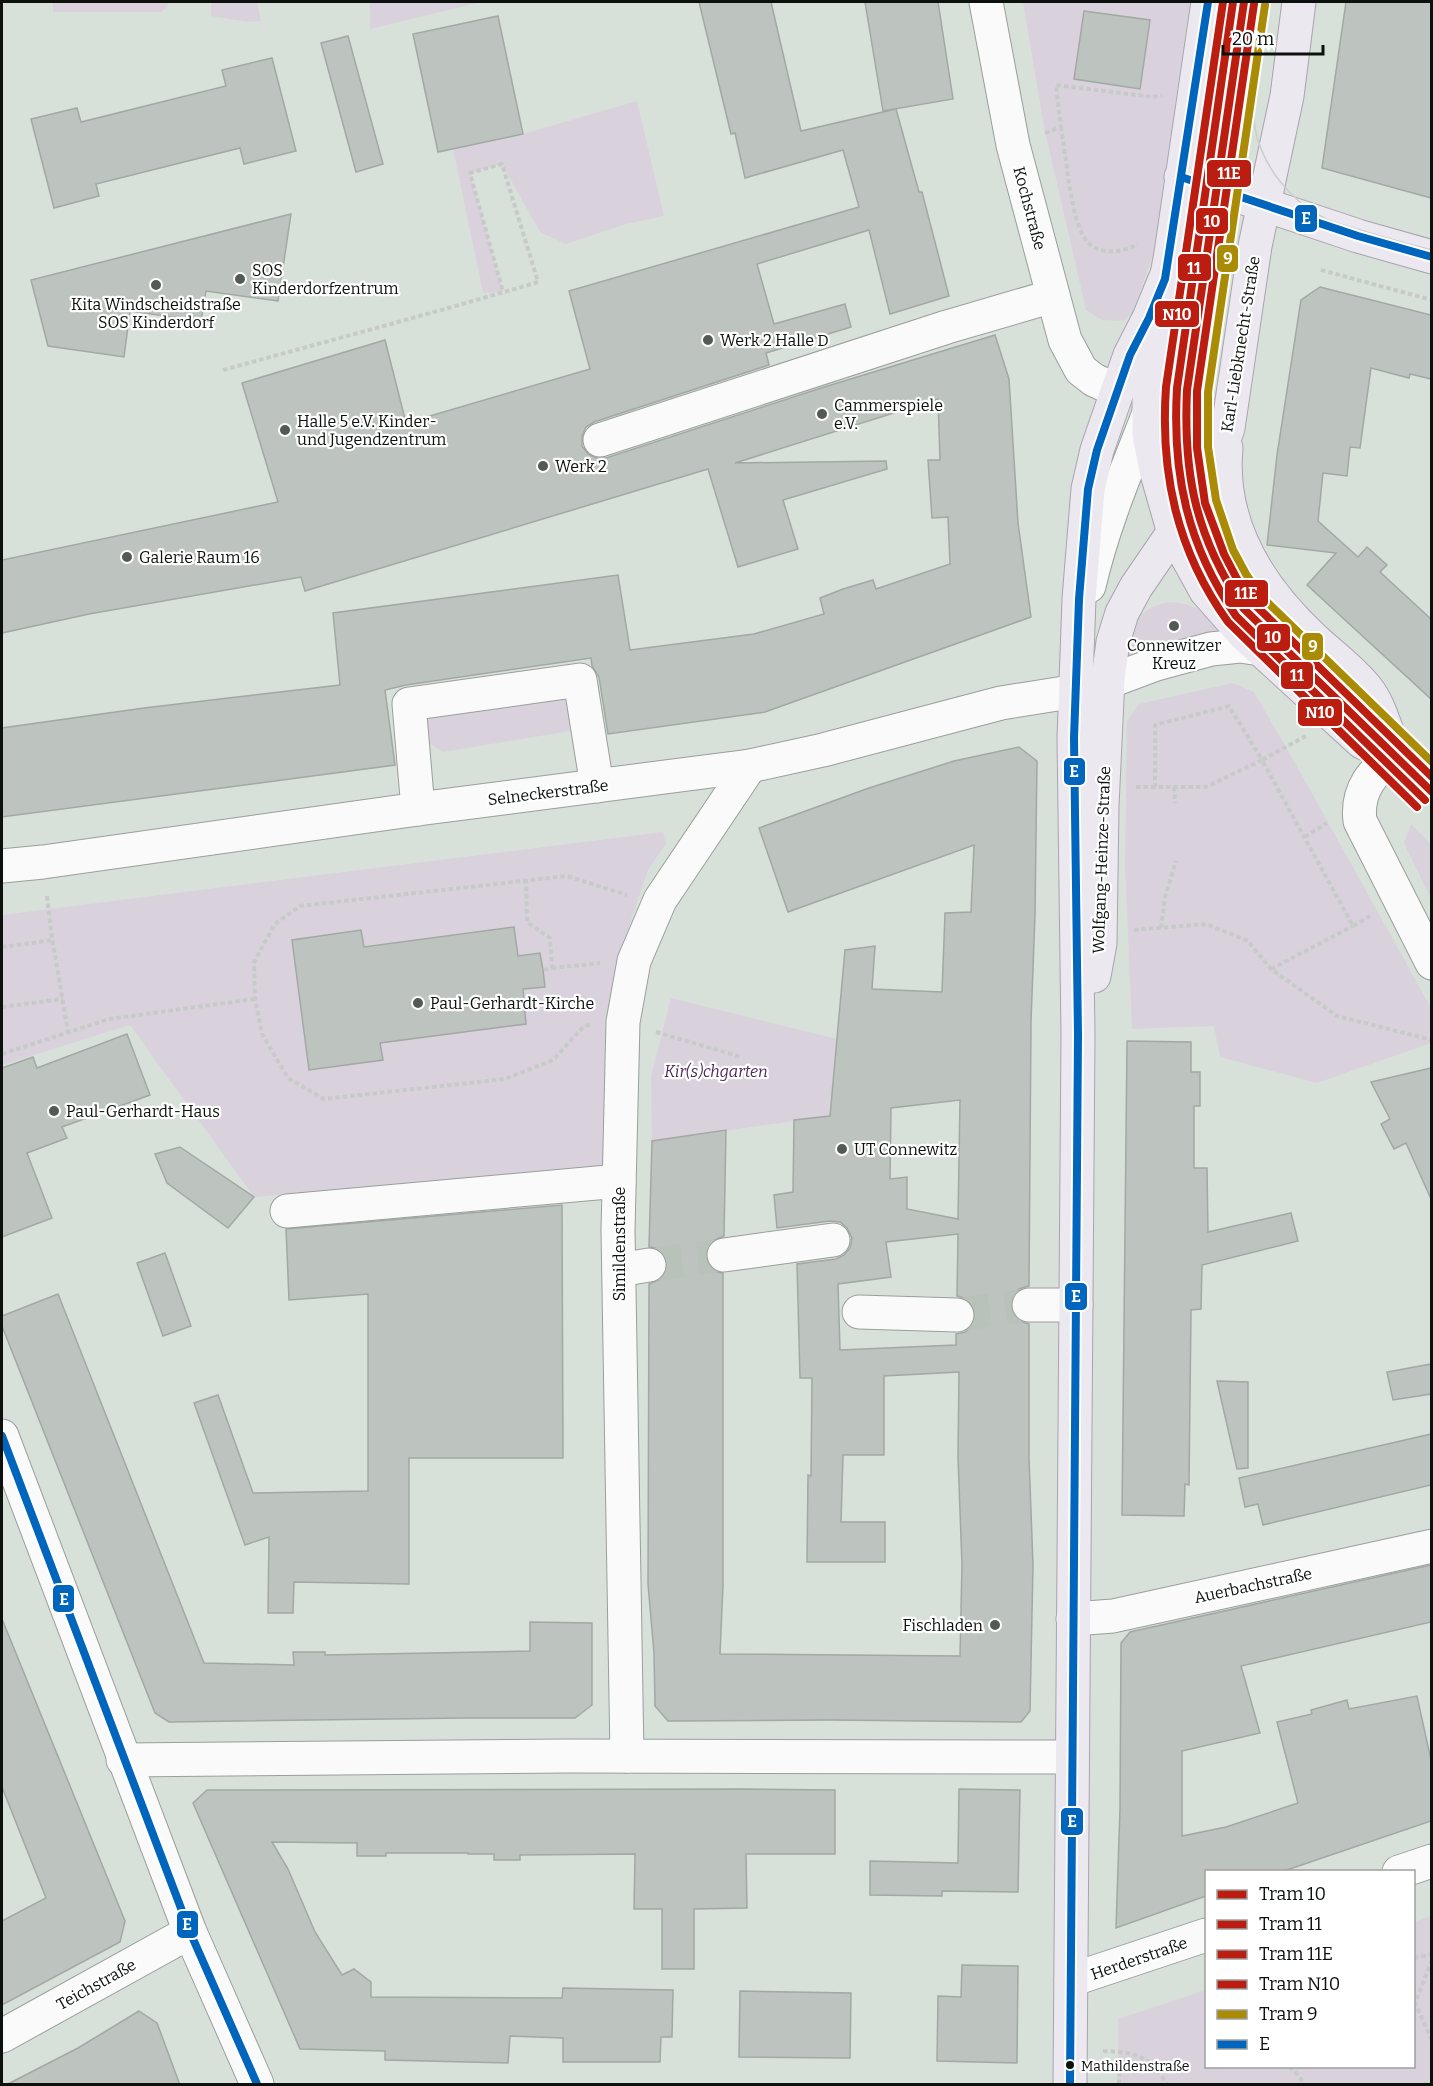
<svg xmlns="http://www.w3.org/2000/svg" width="1433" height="2086" viewBox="0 0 1433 2086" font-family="Bitter,serif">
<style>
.green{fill:#d9d2dd}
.building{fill:#bdc3be;stroke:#a2a8a3;stroke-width:1.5;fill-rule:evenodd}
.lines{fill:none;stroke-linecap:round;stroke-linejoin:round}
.minor-tunnel{stroke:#b9c1bb;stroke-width:33;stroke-dasharray:33 16;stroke-linecap:butt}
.minor-casing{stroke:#999f9b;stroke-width:35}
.major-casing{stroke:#a9a3ad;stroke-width:35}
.path{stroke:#c7cac8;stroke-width:4;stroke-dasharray:4.5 3;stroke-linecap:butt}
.minor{stroke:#f9faf9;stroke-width:33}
.major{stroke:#ece8ef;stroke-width:33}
.tram{stroke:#cacdcc;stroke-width:1.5}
.bus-1-casing{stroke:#fff;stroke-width:12}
.bus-1{stroke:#0065bd;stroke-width:8}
.tram-1-casing{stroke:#fff;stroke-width:12}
.tram-2-casing{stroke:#fff;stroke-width:12}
.tram-3-casing{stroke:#fff;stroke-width:12}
.tram-4-casing{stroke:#fff;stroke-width:12}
.tram-5-casing{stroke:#fff;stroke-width:12}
.tram-1{stroke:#bb1e10;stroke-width:8}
.tram-2{stroke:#bb1e10;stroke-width:8}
.tram-3{stroke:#bb1e10;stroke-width:8}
.tram-4{stroke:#bb1e10;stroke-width:8}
.tram-5{stroke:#aa8b05;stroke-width:8}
.poi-dot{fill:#535955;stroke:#fff;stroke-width:2}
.bus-dot{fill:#0c110e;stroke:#fff;stroke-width:2}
.labels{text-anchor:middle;stroke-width:4.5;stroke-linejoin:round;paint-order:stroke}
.bus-label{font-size:14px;fill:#0c110e;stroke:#fff;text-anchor:start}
.street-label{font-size:16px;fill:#0c110e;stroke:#fff}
.poi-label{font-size:16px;fill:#0c110e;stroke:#fff;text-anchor:start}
.park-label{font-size:16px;font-style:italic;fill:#512a5c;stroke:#fff}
.line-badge{stroke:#fff;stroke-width:2}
.badge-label{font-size:16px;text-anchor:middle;font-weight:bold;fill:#fff}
</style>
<rect width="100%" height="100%" fill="#d8e0da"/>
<g class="green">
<path d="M53 2H170L162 12H53Z"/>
<path d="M211 2H257L261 21 248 22 211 16Z"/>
<path d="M370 2H478V3L370 29Z"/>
<path d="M1023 2H1190L1154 253 1132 313 1123 321 1102 320 1086 310 1044 127Z"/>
<path d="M637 101 664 216 626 224 566 244 540 232 502 164 470 173 503 292 483 293 453 149 523 134Z"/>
<path d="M1168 602C1195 602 1204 613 1222 631L1165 643 1124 661C1132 630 1132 610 1168 602Z"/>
<path d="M1233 683 1254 692 1298 768 1431 1008V1043L1317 1083 1220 1057 1214 1026 1132 1029 1125 865 1127 721 1139 704Z"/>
<path d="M557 692 574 705 576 717 571 731 443 752 424 740V725L429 712Z"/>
<path d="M1411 824 1431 844V898L1404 843Z"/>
<path d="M663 832 666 844 648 870 624 941 613 997 610 1165 254 1197 130 1025 2 1065V915Z"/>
<path d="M671 998 837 1039 830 1116 652 1141 651 1076Z"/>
<path d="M1431 1916V2084H1118V2019L1206 1990V2066H1414V1922Z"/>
</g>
<g class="building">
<path d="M699 2H771L801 131 896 109 919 192H922L949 296 890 314 869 230 757 264 774 324 845 304 851 327 766 353 769 365 594 422 586 427 582 436V446L588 454 596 458H606L821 388 995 335 1009 379 1018 523 1031 617 765 712 608 734 599 677 592 666 591 658 406 685 385 690 395 765 2 817V728L144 708 340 685 333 613 618 575 630 650 754 634 824 614 820 598 843 589 873 580 876 589 950 564 948 517 932 518 928 460H940L938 399 735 463 886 461 887 469 783 500 798 549 738 567 708 469 305 591 301 577 89 614 2 633V560L278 502 242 383 385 340 406 423 590 369 569 291 859 207 843 150 745 178 735 133 731 134Z"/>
<path d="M865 2H938L953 99 883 111Z"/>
<path d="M1346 2H1431V198L1322 168Z"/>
<path d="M1084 11 1150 20 1140 89 1074 79Z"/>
<path d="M498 16 523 134 438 152 413 34Z"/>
<path d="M348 36 383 164 356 172 321 43Z"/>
<path d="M272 58 296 151 244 164 240 148 96 184 99 196 54 208 31 119 77 108 81 122 226 86 222 70Z"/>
<path d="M291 214 278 301 206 291 201 321 130 311 124 357 48 346 31 280Z"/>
<path d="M1320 287 1431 315V379L1410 374 1409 378 1371 368 1360 448 1350 447 1347 476 1323 473 1318 521 1358 557 1367 547 1387 565 1380 572 1431 619V699L1307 585 1336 553 1267 545 1277 455 1301 300Z"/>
<path d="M1019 747 1037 761 1035 914 1031 1022 1029 1286 1019 1289 1013 1296 1010 1304 1013 1315 1020 1321 1029 1324V1458L1033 1565 1030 1711 1021 1722 830 1720 668 1721 655 1706 654 1653 648 1584 649 1284 661 1279 667 1271 668 1263 663 1253 656 1248 649 1247 652 1141 726 1130 724 1236 712 1241 707 1247 705 1257 710 1267 716 1272 723 1273V1585L720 1654 960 1656 962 1565 958 1457 959 1372 884 1376V1455H843L841 1522H885V1562H807L808 1475 811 1476 812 1378H800L797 1264 836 1259 844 1255 850 1248 852 1238 847 1228 840 1222 830 1221 777 1228 774 1195 793 1192 794 1120 830 1116 845 950 875 946 872 989 942 992 945 913 971 912 974 845 788 912 759 828 869 788 954 761ZM960 1100 958 1219 907 1209V1177L890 1179 891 1108ZM958 1234 957 1296 967 1299 973 1306 976 1315 973 1325 965 1332 956 1334V1345L840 1350 838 1284 891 1277 886 1242Z"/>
<path d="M514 927 518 956 540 953 543 970 545 987 523 989 526 1024 380 1043 383 1060 309 1070 292 940 361 930 364 947Z"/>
<path d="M127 1034 150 1095 62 1127 67 1138 27 1153 52 1218 2 1237V1068L33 1057 37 1068Z"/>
<path d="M1127 1041 1191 1042V1072H1200V1106H1194V1168H1207L1208 1232 1291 1213 1298 1241 1202 1265 1201 1309 1191 1310 1189 1485 1185 1484 1184 1516 1122 1515Z"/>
<path d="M1431 1068V1199L1406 1143 1394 1149 1381 1124 1390 1119 1371 1082Z"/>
<path d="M180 1147 254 1197 228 1228 167 1183 155 1154Z"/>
<path d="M562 1205 563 1458H409V1584L294 1582 293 1613H268L269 1537 245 1545 194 1403 218 1395 253 1493 368 1491V1294L289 1300 286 1229Z"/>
<path d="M165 1253 191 1326 163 1336 137 1263Z"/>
<path d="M58 1294 204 1663 294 1665 293 1652H325V1655L530 1651V1622L592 1623V1705L575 1718H465L169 1722 155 1713 2 1326V1316Z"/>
<path d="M1431 1364V1394L1393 1400 1387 1372Z"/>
<path d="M1217 1381 1248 1382V1468L1237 1469Z"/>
<path d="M1431 1434V1485L1263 1525 1258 1504 1245 1507 1239 1478Z"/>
<path d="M1431 1565V1622L1241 1666 1260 1733 1182 1751V1836L1226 1827 1298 1803 1277 1722 1312 1714 1311 1710 1347 1700 1349 1709 1417 1696 1431 1760V1821L1281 1872H1206V1896L1116 1928 1120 1809 1121 1643 1130 1632Z"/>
<path d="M2 1619 125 1921 120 1942 2 2005V1921L46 1898 2 1787Z"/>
<path d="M745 1789 835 1790V1854H746L747 1908 694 1909V1969H662V1909H634L635 1854 520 1855V1860H494V1854H468V1853H386V1856H357V1843L272 1842 288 1869 315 1932 342 1975 354 1969 371 1982V1997L562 1998 563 1988 673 1990 672 2037H661L660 2062H563V2038L510 2036 508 2063 385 2060V2051L300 2049 193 1803 207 1790Z"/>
<path d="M959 1789 1020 1790 1018 1892 942 1891V1896L870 1895V1861L958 1863Z"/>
<path d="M962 1965 1018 1966 1017 2063 937 2061 938 1996 961 1997Z"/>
<path d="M740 1991 851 1993 850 2058 739 2057Z"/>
<path d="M139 2011 157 2023 180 2085H6L78 2048Z"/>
</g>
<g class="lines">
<g class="minor-tunnel">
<path d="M649 1265 724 1255"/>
<path d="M957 1315 1029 1305"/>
</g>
<defs>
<g id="minor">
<path d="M986 2 1013 145 1065 340 1081 370 1094 380 1116 390"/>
<path d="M1231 92 1187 390 1186 452 1197 517 1209 550 1222 578 1244 609 1291 657"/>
<path d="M1227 112 1244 2"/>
<path d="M600 440 947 327 1053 296"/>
<path d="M1089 586C1103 525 1128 467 1151 408"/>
<path d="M1396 753C1373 771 1356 790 1360 821L1432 963"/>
<path d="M418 809 409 704 580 680 597 786"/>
<path d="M2 866 43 862 418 809 750 766 823 750 1001 703 1089 689 1156 664 1211 649 1240 646 1260 649"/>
<path d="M287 1211 619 1181"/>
<path d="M724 1255 833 1240"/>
<path d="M619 1270 649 1265"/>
<path d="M1029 1305H1076"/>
<path d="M859 1312 957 1315"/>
<path d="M2 1436 190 1932 257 2084"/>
<path d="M1073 1619 1113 1616 1432 1546"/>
<path d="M627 1756 618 1230 623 1022 634 961 660 900 750 766"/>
<path d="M123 1760 568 1756 1072 1757"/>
<path d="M1399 1872 1432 1861"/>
<path d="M1071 1980 1206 1935"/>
<path d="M2 2036 190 1932"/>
</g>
<g id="major">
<path d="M1208 2 1171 253 1149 374V434L1156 470 1174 533 1206 591 1244 634 1362 742 1375 748 1396 753"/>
<path d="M1181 177 1358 236 1432 257"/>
<path d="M1226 448C1219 525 1259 588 1314 639 1331 655 1352 670 1367 689 1381 707 1385 730 1395 751 1401 761 1422 776 1432 785"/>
<path d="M1094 976 1100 943 1102 806 1108 678 1113 642 1122 613 1136 587 1199 495 1218 457 1228 428 1255 246 1287 96 1299 2"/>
<path d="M1070 2084 1078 1035 1074 738 1079 599 1088 489 1097 450 1130 355 1149 318 1165 279"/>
</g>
</defs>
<use href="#minor" class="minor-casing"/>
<use href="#major" class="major-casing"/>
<g class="path">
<path d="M1061 127C1066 154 1070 215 1084 237 1095 256 1121 254 1138 244"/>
<path d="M1045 133 1061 127 1056 85 1153 97 1162 95"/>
<path d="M1321 270 1432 300"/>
<path d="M223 370C328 341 434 313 538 282L502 164 470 173 503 292"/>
<path d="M1306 736 1262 760 1353 926 1370 916"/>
<path d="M1136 787H1206L1262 760 1229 706 1155 725V787"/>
<path d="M1174 787 1175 803"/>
<path d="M1305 837 1327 823"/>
<path d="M526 879 527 922 550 938 552 968 543 970"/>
<path d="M47 896 51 931 68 1032"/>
<path d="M1161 928 1165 897 1176 861"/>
<path d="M1134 930 1206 924 1248 941 1271 969 1337 1016 1432 1040"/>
<path d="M2 947 53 940"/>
<path d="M552 968 600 963"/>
<path d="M1271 969 1353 926"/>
<path d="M2 1007 63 999"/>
<path d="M590 1025 584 1026 553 1060 505 1079 324 1099 288 1078 262 1034 255 999 254 962 275 924 300 906 567 876 627 895"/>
<path d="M656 1032 741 1057"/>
<path d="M2 1054 109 1019 255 999"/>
<path d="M1414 1958 1432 1954"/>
<path d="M1432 1960 1415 2003 1432 2041"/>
<path d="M1103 2051C1133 2052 1152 2055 1166 2084"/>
<path d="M1290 2066 1305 2084"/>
<path d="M1119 2084 1120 2052"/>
<path d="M1424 2084 1432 2083"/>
</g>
<use href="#minor" class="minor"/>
<use href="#major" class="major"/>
<path class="tram" d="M1256 41C1254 69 1250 100 1255 128 1262 166 1291 202 1326 219 1340 225 1355 228 1370 233 1390 239 1411 245 1432 250"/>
<defs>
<g id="bus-1">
<path d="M1181 177 1358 236 1432 257"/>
<path d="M2 1436 190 1932 257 2084"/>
<path d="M1070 2084 1078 1035 1074 738 1079 599 1088 489 1097 450 1130 355 1149 318 1165 279 1208 2"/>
</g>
</defs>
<use href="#bus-1" class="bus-1-casing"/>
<use href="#bus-1" class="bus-1"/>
<defs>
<path id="tram-1" d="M1244 2 1187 390C1183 476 1196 537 1244 609L1432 792"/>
<path id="tram-2" d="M1233 2 1177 388C1172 474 1187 545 1236 616L1425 800"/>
<path id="tram-3" d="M1254 4 1197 391V448L1205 503 1224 554 1237 579 1252 602 1432 777"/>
<path id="tram-4" d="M1223 2 1166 387C1160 474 1177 551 1228 622L1417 807"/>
<path id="tram-5" d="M1265 5 1208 392V447L1216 500 1233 550 1246 574 1260 595 1432 762"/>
</defs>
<use href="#tram-1" class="tram-1-casing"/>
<use href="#tram-2" class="tram-2-casing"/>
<use href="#tram-3" class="tram-3-casing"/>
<use href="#tram-4" class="tram-4-casing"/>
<use href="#tram-5" class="tram-5-casing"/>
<use href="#tram-1" class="tram-1"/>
<use href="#tram-2" class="tram-2"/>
<use href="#tram-3" class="tram-3"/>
<use href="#tram-4" class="tram-4"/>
<use href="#tram-5" class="tram-5"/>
</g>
<g class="poi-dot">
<circle cx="240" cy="279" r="6"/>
<circle cx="156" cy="285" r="6"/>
<circle cx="708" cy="340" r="6"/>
<circle cx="822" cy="414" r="6"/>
<circle cx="285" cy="430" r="6"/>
<circle cx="543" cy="466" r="6"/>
<circle cx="127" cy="557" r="6"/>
<circle cx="1174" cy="626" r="6"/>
<circle cx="418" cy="1003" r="6"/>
<circle cx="54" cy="1111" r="6"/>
<circle cx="842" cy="1149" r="6"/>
<circle cx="995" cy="1625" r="6"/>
</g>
<circle class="bus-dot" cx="1070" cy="2065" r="5"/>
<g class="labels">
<g class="bus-label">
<text x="1081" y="2071">Mathildenstraße</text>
</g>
<g class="street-label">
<text transform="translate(1030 208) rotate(75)" y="6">Kochstraße</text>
<text transform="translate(1240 344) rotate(-81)" y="6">Karl-Liebknecht-Straße</text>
<text transform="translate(548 792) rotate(-7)" y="6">Selneckerstraße</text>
<text transform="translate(1101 860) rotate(-88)" y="6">Wolfgang-Heinze-Straße</text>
<text transform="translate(619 1244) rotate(-90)" y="6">Simildenstraße</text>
<text transform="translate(1253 1585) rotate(-12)" y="6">Auerbachstraße</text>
<text transform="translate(1139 1958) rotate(-19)" y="6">Herderstraße</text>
<text transform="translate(96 1984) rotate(-29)" y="6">Teichstraße</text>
</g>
<g class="poi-label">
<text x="252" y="276">SOS<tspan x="252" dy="18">Kinderdorfzentrum</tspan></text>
<text x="156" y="310" text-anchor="middle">Kita Windscheidstraße<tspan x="156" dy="18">SOS Kinderdorf</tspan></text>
<text x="720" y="346">Werk 2 Halle D</text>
<text x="834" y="411">Cammerspiele<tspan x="834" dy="18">e.V.</tspan></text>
<text x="297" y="427">Halle 5 e.V. Kinder-<tspan x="297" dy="18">und Jugendzentrum</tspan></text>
<text x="555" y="472">Werk 2</text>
<text x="139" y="563">Galerie Raum 16</text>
<text x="1174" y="651" text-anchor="middle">Connewitzer<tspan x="1174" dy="18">Kreuz</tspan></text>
<text x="430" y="1009">Paul-Gerhardt-Kirche</text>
<text x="66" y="1117">Paul-Gerhardt-Haus</text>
<text x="854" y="1155">UT Connewitz</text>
<text x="983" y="1631" text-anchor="end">Fischladen</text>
</g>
<g class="park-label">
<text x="716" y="1077">Kir(s)chgarten</text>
</g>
</g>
<g class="line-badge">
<rect x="1206" y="159" width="46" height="29" rx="6" fill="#bb1e10"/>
<rect x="1294" y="204" width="24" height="29" rx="6" fill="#0065bd"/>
<rect x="1195" y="207" width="34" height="28" rx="6" fill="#bb1e10"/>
<rect x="1216" y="244" width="23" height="29" rx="6" fill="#aa8b05"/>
<rect x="1177" y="253" width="35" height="29" rx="6" fill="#bb1e10"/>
<rect x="1154" y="300" width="46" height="28" rx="6" fill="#bb1e10"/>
<rect x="1224" y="579" width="45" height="29" rx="6" fill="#bb1e10"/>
<rect x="1256" y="623" width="35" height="29" rx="6" fill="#bb1e10"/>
<rect x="1301" y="632" width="23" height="29" rx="6" fill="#aa8b05"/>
<rect x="1280" y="661" width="34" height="29" rx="6" fill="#bb1e10"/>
<rect x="1297" y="698" width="46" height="29" rx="6" fill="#bb1e10"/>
<rect x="1063" y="757" width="23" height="29" rx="6" fill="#0065bd"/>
<rect x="1064" y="1282" width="24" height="29" rx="6" fill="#0065bd"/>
<rect x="52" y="1584" width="23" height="29" rx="6" fill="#0065bd"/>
<rect x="1060" y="1807" width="24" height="29" rx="6" fill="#0065bd"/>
<rect x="176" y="1910" width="23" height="29" rx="6" fill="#0065bd"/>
</g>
<g class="badge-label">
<text x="1229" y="179">11E</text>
<text x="1306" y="224">E</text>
<text x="1212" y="227">10</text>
<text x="1228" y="264">9</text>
<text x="1194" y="274">11</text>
<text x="1177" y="320">N10</text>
<text x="1246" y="599">11E</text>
<text x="1273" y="643">10</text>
<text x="1313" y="652">9</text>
<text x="1297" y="681">11</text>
<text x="1320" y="718">N10</text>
<text x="1074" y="777">E</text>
<text x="1076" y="1302">E</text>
<text x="64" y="1605">E</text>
<text x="1072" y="1827">E</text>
<text x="187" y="1930">E</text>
</g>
<rect width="1433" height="2086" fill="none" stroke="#0c110e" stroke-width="6"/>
<rect x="1205" y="1870" width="210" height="198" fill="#ffffff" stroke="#9ea09f" stroke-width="1.5"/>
<rect x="1217" y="1890" width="30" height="9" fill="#bb1e10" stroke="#9ea09f" stroke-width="1.5"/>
<text x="1259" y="1900" font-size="18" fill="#0c110e">Tram 10</text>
<rect x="1217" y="1920" width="30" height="9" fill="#bb1e10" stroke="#9ea09f" stroke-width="1.5"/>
<text x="1259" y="1930" font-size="18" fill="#0c110e">Tram 11</text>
<rect x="1217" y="1950" width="30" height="9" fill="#bb1e10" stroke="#9ea09f" stroke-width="1.5"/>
<text x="1259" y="1960" font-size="18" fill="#0c110e">Tram 11E</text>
<rect x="1217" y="1980" width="30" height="9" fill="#bb1e10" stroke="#9ea09f" stroke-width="1.5"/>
<text x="1259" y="1990" font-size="18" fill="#0c110e">Tram N10</text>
<rect x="1217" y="2010" width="30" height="9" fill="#aa8b05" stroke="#9ea09f" stroke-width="1.5"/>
<text x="1259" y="2020" font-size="18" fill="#0c110e">Tram 9</text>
<rect x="1217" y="2040" width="30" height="9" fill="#0065bd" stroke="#9ea09f" stroke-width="1.5"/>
<text x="1259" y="2050" font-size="18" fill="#0c110e">E</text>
<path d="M1223 45v9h100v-9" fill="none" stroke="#0c110e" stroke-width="3"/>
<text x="1232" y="45" font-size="18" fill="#0c110e" stroke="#ffffff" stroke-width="4.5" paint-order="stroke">20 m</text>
</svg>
